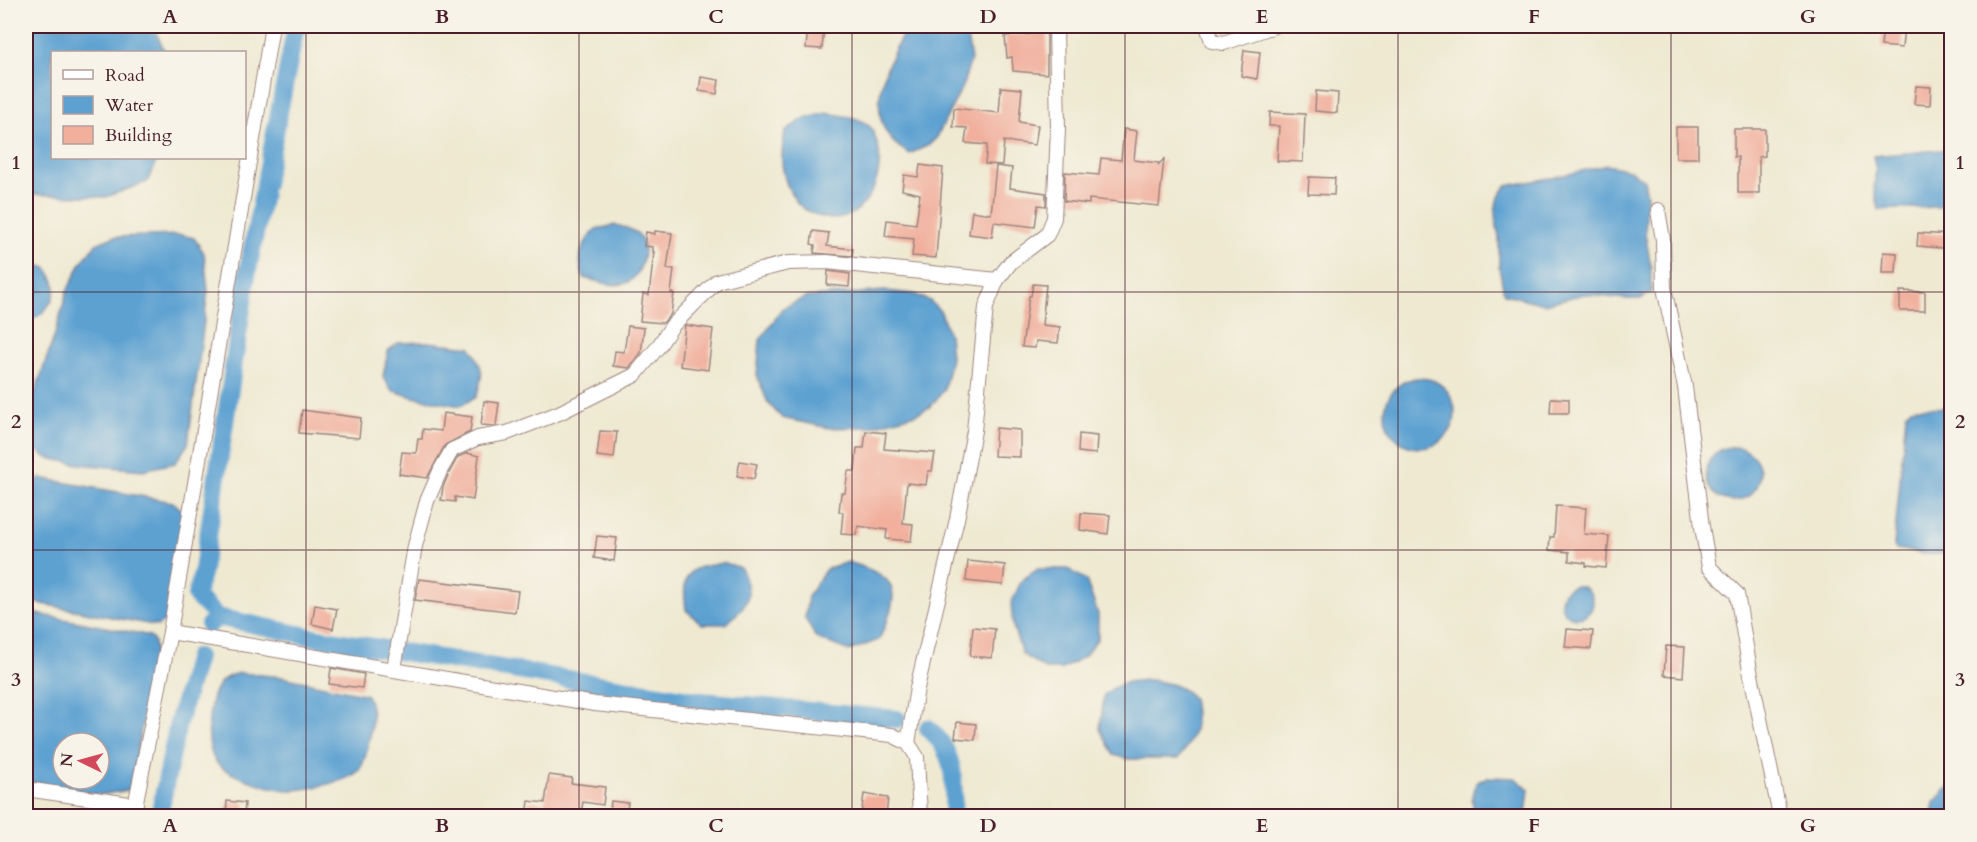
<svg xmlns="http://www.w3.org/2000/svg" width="1977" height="842" viewBox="0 0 1977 842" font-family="Cardo,serif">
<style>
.water{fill:#5da1d1;stroke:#54607e;stroke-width:1.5;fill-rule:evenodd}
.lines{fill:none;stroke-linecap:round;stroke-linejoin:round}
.canal{stroke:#5da1d1;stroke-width:18}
.building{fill:#f1af9c}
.minor-casing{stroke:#9c847e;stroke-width:16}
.minor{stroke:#fff;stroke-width:14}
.grid{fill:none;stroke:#4a1f2b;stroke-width:1.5;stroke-opacity:0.55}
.neatline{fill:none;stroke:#4a1f2b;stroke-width:2}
.grid-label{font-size:20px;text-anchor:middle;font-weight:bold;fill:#4a1f2b}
</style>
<rect width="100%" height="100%" fill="#f7f3e8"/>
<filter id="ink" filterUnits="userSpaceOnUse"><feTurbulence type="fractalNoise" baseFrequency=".0167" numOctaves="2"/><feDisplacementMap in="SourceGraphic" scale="12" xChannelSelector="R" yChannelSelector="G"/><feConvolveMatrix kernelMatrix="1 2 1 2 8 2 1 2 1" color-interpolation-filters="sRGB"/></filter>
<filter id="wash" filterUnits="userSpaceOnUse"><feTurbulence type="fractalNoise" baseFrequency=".008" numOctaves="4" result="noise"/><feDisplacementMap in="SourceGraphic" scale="24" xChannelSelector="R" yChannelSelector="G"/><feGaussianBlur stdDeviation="1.35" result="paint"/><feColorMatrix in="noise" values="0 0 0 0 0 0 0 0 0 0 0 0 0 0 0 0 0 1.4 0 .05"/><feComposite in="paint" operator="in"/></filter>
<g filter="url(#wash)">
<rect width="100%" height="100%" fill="#efe9d1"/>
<g class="water">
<path d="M26 26H153L165 52H52V158H158L147 182 106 197 26 194Z"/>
<path d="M908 26H965L971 59 963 85 937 137 929 145 909 154C903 149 895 145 891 139 864 106 890 56 908 26Z"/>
<path d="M827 113C842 116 859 116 870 127 873 130 874 136 876 140 890 174 861 233 819 216 807 211 801 209 794 198 780 176 780 157 785 132L803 119Z"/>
<path d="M1951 149V206L1879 210 1874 187 1876 170 1873 156Z"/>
<path d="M1607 165 1630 170 1644 180 1647 196 1645 233 1651 267V293L1640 299H1625L1584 294 1544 304 1504 294 1499 266V237L1495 214 1497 200 1506 186 1556 177Z"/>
<path d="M616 225C623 227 632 229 638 234 650 247 642 277 626 283 614 288 597 281 584 278 576 259 581 244 596 229Z"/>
<path d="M181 235 194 238 204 253 208 291 188 444 175 463 143 470 79 464 47 458 26 442 27 416 56 331 67 291 81 263 96 244 113 237Z"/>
<path d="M26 264H33L47 268C49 272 52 277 54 281 59 299 42 318 26 321Z"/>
<path d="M886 291 914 294 930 301 941 312 949 335 951 358 944 390 930 407 916 414 869 427 829 428 782 418 768 403 757 376 760 340 783 308 806 297Z"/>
<path d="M427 342 471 347C483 370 485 371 476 397L460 406 413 397 391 390 383 376 388 351 398 343Z"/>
<circle cx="1420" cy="413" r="35"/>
<path d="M1917 407 1947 408 1951 411V549C1939 560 1912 551 1896 549L1894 546 1906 413 1911 408Z"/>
<circle cx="1733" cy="474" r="27"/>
<path d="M40 478 173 502 183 511 178 560 167 619 158 626 27 601 26 599V486Z"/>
<path d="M848 562C903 578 900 592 879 640L849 651 816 638 805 618 808 596 826 569Z"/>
<path d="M725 563 741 568C755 597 748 604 726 624H702L686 610C681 571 688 567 725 563Z"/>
<path d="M1038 569H1068L1086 580 1098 614V638L1084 657 1062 669H1045L1022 654 1013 626 1011 603 1022 580Z"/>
<circle cx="1577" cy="602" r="16"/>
<path d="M26 612 137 633 149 636 154 641 155 653 130 790 100 795 26 781ZM63 743H99V779H63Z"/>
<path d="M240 673 282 677 367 695C368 699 371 704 371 708 374 721 367 760 359 770 349 782 308 789 293 790 277 791 226 776 216 762 206 748 208 720 211 704 214 687 223 675 240 673Z"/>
<path d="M1151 680C1169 683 1181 685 1193 698 1198 727 1195 737 1178 759H1128L1114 755 1100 729 1104 695C1120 681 1131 681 1151 680Z"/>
<path d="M1487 777 1515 778 1529 789 1526 815 1475 816 1472 800 1476 783Z"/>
<path d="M1951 785V816H1932L1934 802Z"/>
</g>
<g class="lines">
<g class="canal">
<path d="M217 617 196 596 203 570 247 275 296 26"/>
<path d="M209 625 217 617 318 638 701 701 897 719"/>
<path d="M928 728C957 754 954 781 953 816"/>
<path d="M159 816 178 723 197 657"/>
</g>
</g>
<g id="blocks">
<g class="building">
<path d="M808 26H824L822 49 806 48Z"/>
<path d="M1029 26H1047V74L1013 71 1012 57 1007 58 1005 36 1029 34Z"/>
<path d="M1883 26H1904L1902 48 1881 46Z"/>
<path d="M1244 50 1260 52 1257 79 1241 76Z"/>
<path d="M701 77 719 80 717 94 699 91Z"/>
<path d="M1916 86 1931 87 1930 105 1914 104Z"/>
<path d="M1001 87 1022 89 1019 122 1038 125 1035 145 1004 141 1002 165 985 164 987 145 965 143 967 128 953 127 954 108 999 113Z"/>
<path d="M1316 91 1338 93 1337 113 1315 111Z"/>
<path d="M1270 112 1305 114 1303 162 1277 161 1279 126H1269Z"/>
<rect x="1676" y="127" width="22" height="31"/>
<path d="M1124 129 1137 131 1134 160 1159 163 1158 165 1164 159 1159 206 1089 199V204L1064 201 1065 172 1099 175 1101 158 1121 160Z"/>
<path d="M1734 129H1765V156L1759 157V193H1738V157H1734Z"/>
<path d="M920 165 943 168 936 258 912 256 914 239 885 236 887 220 916 224 920 194 902 190 904 175 918 177Z"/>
<path d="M996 166 1012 168 1010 188 1046 193V206L1038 205 1035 227 994 222 992 237 969 234 972 211 991 214Z"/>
<path d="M1309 177 1335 178 1334 195 1308 194Z"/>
<path d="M655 231 672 233 667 269H674L671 293H674L671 314 663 323 640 321 643 294 649 295 654 252H653V247L644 246 646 232 655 234Z"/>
<path d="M813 231 829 233 827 246 853 249 852 256 814 253 815 245 811 244Z"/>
<path d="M1918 233 1952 235V249L1917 246Z"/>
<path d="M1883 252 1897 253 1896 273H1882Z"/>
<path d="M828 271 850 274 849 287 827 285Z"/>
<path d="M1033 284 1046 285 1042 325 1060 327 1058 343 1036 341 1035 348 1022 347 1029 296H1031Z"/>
<path d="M1900 291 1925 292V311H1900Z"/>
<path d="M685 325 713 329 708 370 680 366Z"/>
<path d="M628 326 644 328 641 353 629 368 613 366 615 351 624 352Z"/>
<path d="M1551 398 1569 399V413H1550Z"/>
<path d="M484 401 499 403 496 426 481 425Z"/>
<path d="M302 410 361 418 359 438 299 433Z"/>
<path d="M443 413 472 417 470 432 445 445 427 478 399 474 402 452 416 453 418 439H422L423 429 441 431Z"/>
<path d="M996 428 1020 430V457L994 456Z"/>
<path d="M600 431 617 432 614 458 597 456Z"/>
<path d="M866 431 886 433 884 449 935 453 932 471H928L926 485 907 483 903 523 913 524 911 541 886 539 887 530 858 526 856 535 841 534 843 512H839L841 493H845L848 471H855L857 448H864Z"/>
<path d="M1079 434 1097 436 1096 454 1078 452Z"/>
<path d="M467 453 479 456 473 500 455 497V502L441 500 443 487 449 473 458 457Z"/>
<path d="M740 461 757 464 754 479 737 476Z"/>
<path d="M1556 506 1586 508 1584 534 1609 536 1606 568 1586 566V563L1569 561V552L1549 550 1550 537H1554Z"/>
<path d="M1081 513 1110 515 1108 534 1080 530Z"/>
<path d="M597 536 617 538 614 561 594 558Z"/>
<path d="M968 561 1005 565 1003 585 966 581Z"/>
<path d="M419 579 518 591 515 612 415 600Z"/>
<path d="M315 605 337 609 333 629 312 624Z"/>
<path d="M973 627 995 629 992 658 970 656Z"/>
<path d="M1567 629 1593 631 1591 649 1565 647Z"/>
<path d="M1666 646 1685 647 1683 677 1664 675Z"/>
<path d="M331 668 364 674 362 688 329 684Z"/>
<path d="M957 722 976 724 975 740 955 738Z"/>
<path d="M549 775 572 778 571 783 605 787 603 805 583 802 581 814H579V816H527L529 801 545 803Z"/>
<path d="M864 794 888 798 886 816H861Z"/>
<path d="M227 801 245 803 244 816H226Z"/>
<path d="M611 801 628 803 626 816H609Z"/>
</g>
</g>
</g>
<g filter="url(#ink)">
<use href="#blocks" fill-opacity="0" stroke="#9c847e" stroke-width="1.5"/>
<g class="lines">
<defs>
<g id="minor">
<path d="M1207 26 1212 41 1224 43 1274 26"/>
<path d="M1658 210 1663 240 1664 288 1685 387 1702 527 1709 567 1737 594 1750 670 1780 816"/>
<path d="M170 632 595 704 892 735 908 743 917 757 920 816"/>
<path d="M394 669 415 546 427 501 441 469 452 450 478 438 507 433 559 413 635 375 658 347 672 326 717 281 788 263 827 262 997 280"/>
<path d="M908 743 917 688 957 519 974 431 986 307 997 280 1011 262 1047 235 1054 218 1058 129 1056 26"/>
<path d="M26 789 136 805"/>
<path d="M133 816 170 632 272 26"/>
</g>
</defs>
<use href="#minor" class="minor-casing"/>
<use href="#minor" class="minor"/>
</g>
</g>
<path class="grid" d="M306 26V816M579 26V816M852 26V816M1125 26V816M1398 26V816M1671 26V816M26 292H1952M26 550H1952"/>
<rect width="1977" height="842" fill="none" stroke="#f7f3e8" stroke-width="66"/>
<rect x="51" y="51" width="195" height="108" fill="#f7f3e8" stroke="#b29e9c" stroke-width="1.5"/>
<rect x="63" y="70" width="30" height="9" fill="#ffffff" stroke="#b29e9c" stroke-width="1.5"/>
<text x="105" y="81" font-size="18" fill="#4a1f2b">Road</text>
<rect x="63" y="96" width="30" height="18" fill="#5da1d1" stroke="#b29e9c" stroke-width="1.5"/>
<text x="105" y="111" font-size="18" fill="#4a1f2b">Water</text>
<rect x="63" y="126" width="30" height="18" fill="#f1af9c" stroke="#b29e9c" stroke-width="1.5"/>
<text x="105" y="141" font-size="18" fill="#4a1f2b">Building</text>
<g transform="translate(81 761) rotate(275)"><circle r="28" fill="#f7f3e8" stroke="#b29e9c" stroke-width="1.5"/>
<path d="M0-4.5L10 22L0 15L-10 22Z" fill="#d1495b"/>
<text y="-9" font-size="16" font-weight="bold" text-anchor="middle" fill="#4a1f2b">N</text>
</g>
<rect x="33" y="33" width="1911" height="776" class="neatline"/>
<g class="grid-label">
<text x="170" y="23">A</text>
<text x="442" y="23">B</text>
<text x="716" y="23">C</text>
<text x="988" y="23">D</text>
<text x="1262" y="23">E</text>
<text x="1534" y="23">F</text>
<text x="1808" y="23">G</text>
<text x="16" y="169">1</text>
<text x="1960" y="169">1</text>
<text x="16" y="428">2</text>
<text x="1960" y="428">2</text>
<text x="16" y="686">3</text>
<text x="1960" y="686">3</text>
<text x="170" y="832">A</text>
<text x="442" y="832">B</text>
<text x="716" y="832">C</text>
<text x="988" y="832">D</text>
<text x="1262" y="832">E</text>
<text x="1534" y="832">F</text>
<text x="1808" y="832">G</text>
</g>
</svg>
